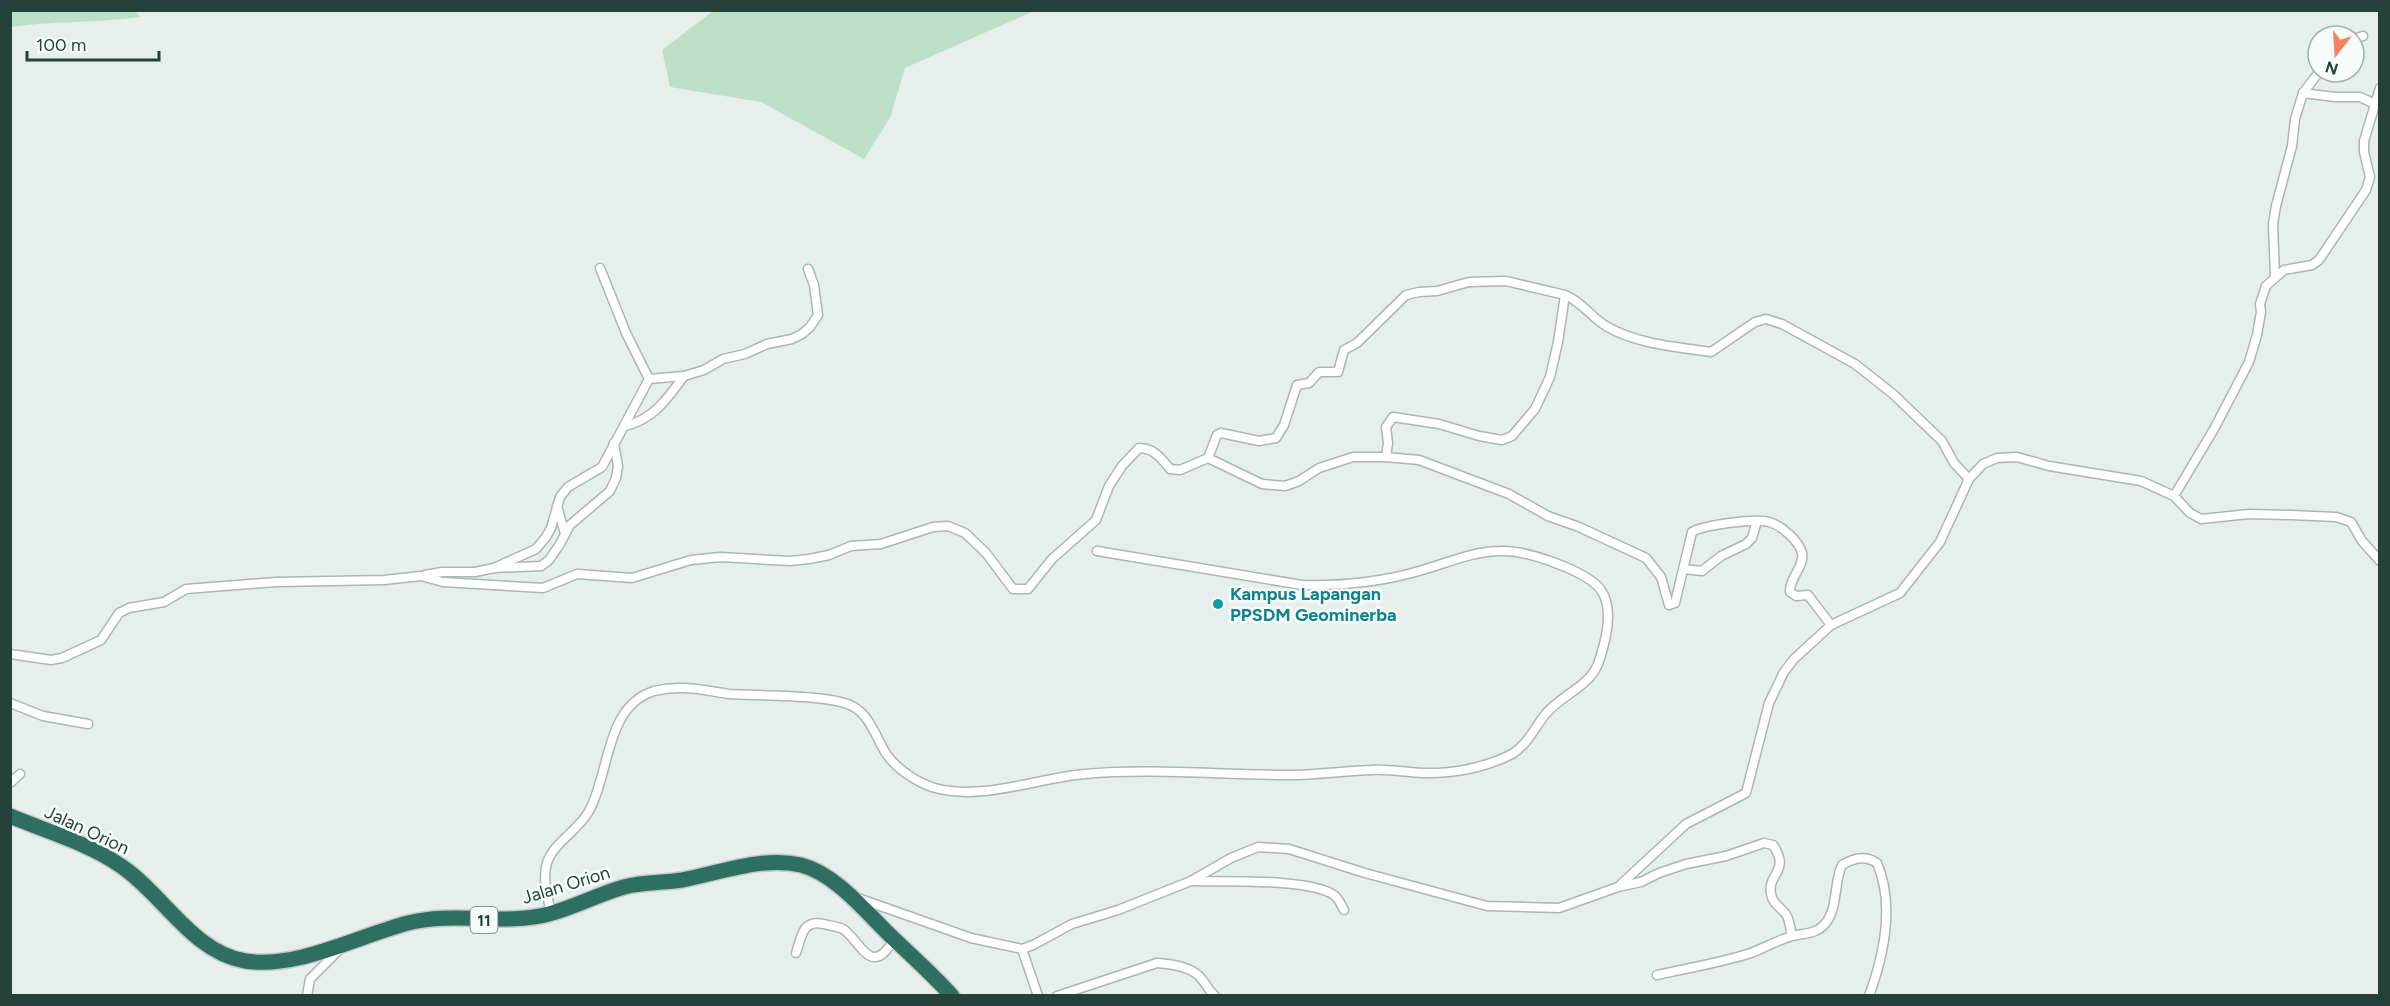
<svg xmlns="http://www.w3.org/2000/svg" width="2390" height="1006" viewBox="0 0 2390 1006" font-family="Figtree,sans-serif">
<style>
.green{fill:#bfe0c8}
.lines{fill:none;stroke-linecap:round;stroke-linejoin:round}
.street-casing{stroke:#a8b8b2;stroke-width:11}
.highway-casing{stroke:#c2cac8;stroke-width:18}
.street{stroke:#fff;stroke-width:8}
.highway{stroke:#2f6f62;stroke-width:15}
.culture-dot{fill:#0f9aa8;stroke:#f7fbf9;stroke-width:2}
.labels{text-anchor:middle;stroke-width:5;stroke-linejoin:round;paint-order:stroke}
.shield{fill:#f7fbf9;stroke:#637a73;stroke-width:1.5}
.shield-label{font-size:16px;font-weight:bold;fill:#24423a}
.culture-label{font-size:18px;font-weight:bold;fill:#0d838f;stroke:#f7fbf9;text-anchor:start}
.street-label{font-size:18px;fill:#24423a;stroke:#f7fbf9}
</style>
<rect width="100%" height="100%" fill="#e6efeb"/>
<g class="green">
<path d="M11 10 136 11 140 17C97 23 53 21 11 27Z"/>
<path d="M713 11V10L1034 11 905 68 890 118 864 159 761 102 670 87 662 50Z"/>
</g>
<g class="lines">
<defs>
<g id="street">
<path d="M2354 39 2363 36"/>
<path d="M2303 93 2335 97H2360L2373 103"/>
<path d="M2275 277 2273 224 2276 206 2292 146 2295 119 2303 93 2319 72"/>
<path d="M649 379 684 376 704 370 723 359 745 354 767 344 792 339 802 334 810 327 818 315 814 285 808 269"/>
<path d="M625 426C654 419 667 399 684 376"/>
<path d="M1386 457 1388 443 1386 427 1393 417 1439 424 1479 436 1502 440 1512 436 1535 409 1550 377 1558 342 1565 295"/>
<path d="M1208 458 1262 484 1285 486 1299 481 1319 468 1353 457H1386L1419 460 1509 494 1548 516 1579 527 1646 558 1661 577 1669 605 1675 603 1692 532C1703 525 1756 518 1769 522 1781 525 1799 541 1802 553 1805 566 1789 578 1790 592L1796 596 1808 595 1831 625"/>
<path d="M2174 496 2214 429 2249 362 2257 335 2261 312 2260 304 2266 286 2284 270 2312 265 2319 260 2366 190 2370 177 2364 152V141L2380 88"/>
<path d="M557 506 565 534"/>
<path d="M494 568 536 549 546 537 551 528 560 497 568 487 602 467 649 379 626 333 600 268"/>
<path d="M1684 569 1702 571 1721 556 1746 544 1752 538 1757 521"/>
<path d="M425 575 442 572H475L494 568 541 566 549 560 560 544 570 525 610 491 616 478 618 466 614 443"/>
<path d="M10 654 51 660 62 658 101 640 119 613 129 608 164 602 186 589 276 582 384 580 421 576 443 582 543 588 577 574 632 578 691 560 720 557 790 561 809 559 829 555 851 546 881 544 933 527 948 526 965 533 986 553 1013 589H1028L1052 559 1096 520 1109 486 1122 466 1139 448C1154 448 1161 458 1170 469L1180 470 1208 458 1217 435 1221 433 1259 441 1276 438 1284 425 1297 385 1309 383 1319 372H1338L1344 350 1357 343 1406 295 1419 292 1437 291 1469 282 1506 281 1565 295C1581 301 1591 317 1606 326 1636 344 1677 347 1711 352L1755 322 1766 319 1782 324 1855 364 1893 394 1942 441 1954 463 1969 479"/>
<path d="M10 703 43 716 88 724"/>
<path d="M10 783 20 774"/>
<path d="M1191 881C1223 882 1309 878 1334 895 1339 899 1341 905 1344 910"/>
<path d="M1618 887 1641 882 1659 873 1686 864 1726 856 1764 843 1773 845C1791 872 1767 873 1771 894 1773 904 1779 906 1785 913 1790 919 1790 928 1792 936"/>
<path d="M855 897 971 938 1022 949 1033 945 1072 924 1118 910 1191 881 1231 858 1258 847 1289 849 1365 873 1487 906 1559 908 1618 887 1686 824 1746 793 1769 703 1784 672 1794 659 1831 625 1900 593 1940 542 1969 479 1983 464 1997 458 2017 457 2049 466 2141 481 2174 496 2190 513 2201 519 2249 514 2291 515 2336 517 2351 522 2362 541 2380 561"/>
<path d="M551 913C548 898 542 879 547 863 553 843 579 830 589 811 610 774 605 706 654 691 662 689 671 688 679 688 696 687 713 692 729 694 756 696 834 694 854 707 871 717 877 740 887 755 898 770 918 783 935 788 984 801 1036 778 1085 774 1153 768 1220 775 1288 775 1316 775 1343 771 1372 770 1388 769 1405 772 1422 773 1452 774 1485 768 1512 754 1527 745 1534 729 1544 716 1556 700 1576 692 1589 678 1598 669 1600 658 1603 648 1608 630 1612 606 1601 590 1586 570 1525 550 1501 551 1472 551 1445 564 1419 571 1381 582 1341 586 1302 585L1097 551"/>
<path d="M1022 949 1038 996"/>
<path d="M796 953C802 936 802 919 824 924 830 926 837 926 843 929 853 935 864 957 874 957 883 958 889 946 895 940"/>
<path d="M1657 975C1688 968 1720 963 1751 953 1764 948 1776 941 1789 937 1801 933 1814 935 1823 926 1839 910 1833 884 1842 865 1854 858 1865 855 1877 863 1895 905 1884 955 1869 996"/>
<path d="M307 996 310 979 340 949"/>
<path d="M1057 996 1157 963C1170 964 1189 966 1199 976 1206 983 1208 990 1215 996"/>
</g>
<path id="highway" d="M10 816C46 831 90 844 121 866 163 894 192 952 245 961 298 969 358 936 408 923 455 911 502 926 549 914 575 907 599 894 624 887 643 882 663 883 682 880 720 873 762 856 801 865 837 874 869 916 895 940 914 958 934 976 952 996"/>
</defs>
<use href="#street" class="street-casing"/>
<use href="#highway" class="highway-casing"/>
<use href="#street" class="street"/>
<use href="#highway" class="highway"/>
</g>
<circle class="culture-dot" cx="1218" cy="604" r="6"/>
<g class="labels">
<rect class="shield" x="470.5" y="907" width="27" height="26" rx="4.5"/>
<g class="shield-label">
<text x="484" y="926">11</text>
</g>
<g class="culture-label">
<text x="1230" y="600">Kampus Lapangan<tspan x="1230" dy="21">PPSDM Geominerba</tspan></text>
</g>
<g class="street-label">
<text transform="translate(87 830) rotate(25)" y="6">Jalan Orion</text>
<text transform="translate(566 885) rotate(-17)" y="6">Jalan Orion</text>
</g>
</g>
<rect width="2390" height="1006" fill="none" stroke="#24423a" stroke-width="24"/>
<g transform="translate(2336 54) rotate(197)"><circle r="28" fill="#f7fbf9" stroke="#a3b1ad" stroke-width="1.5"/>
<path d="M0-4.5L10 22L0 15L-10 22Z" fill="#f4845f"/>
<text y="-9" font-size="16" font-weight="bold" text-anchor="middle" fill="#24423a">N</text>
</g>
<path d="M27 51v9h132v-9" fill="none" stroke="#24423a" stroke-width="3"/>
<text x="36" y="51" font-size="18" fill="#24423a" stroke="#f7fbf9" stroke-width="4.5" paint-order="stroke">100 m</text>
</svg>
